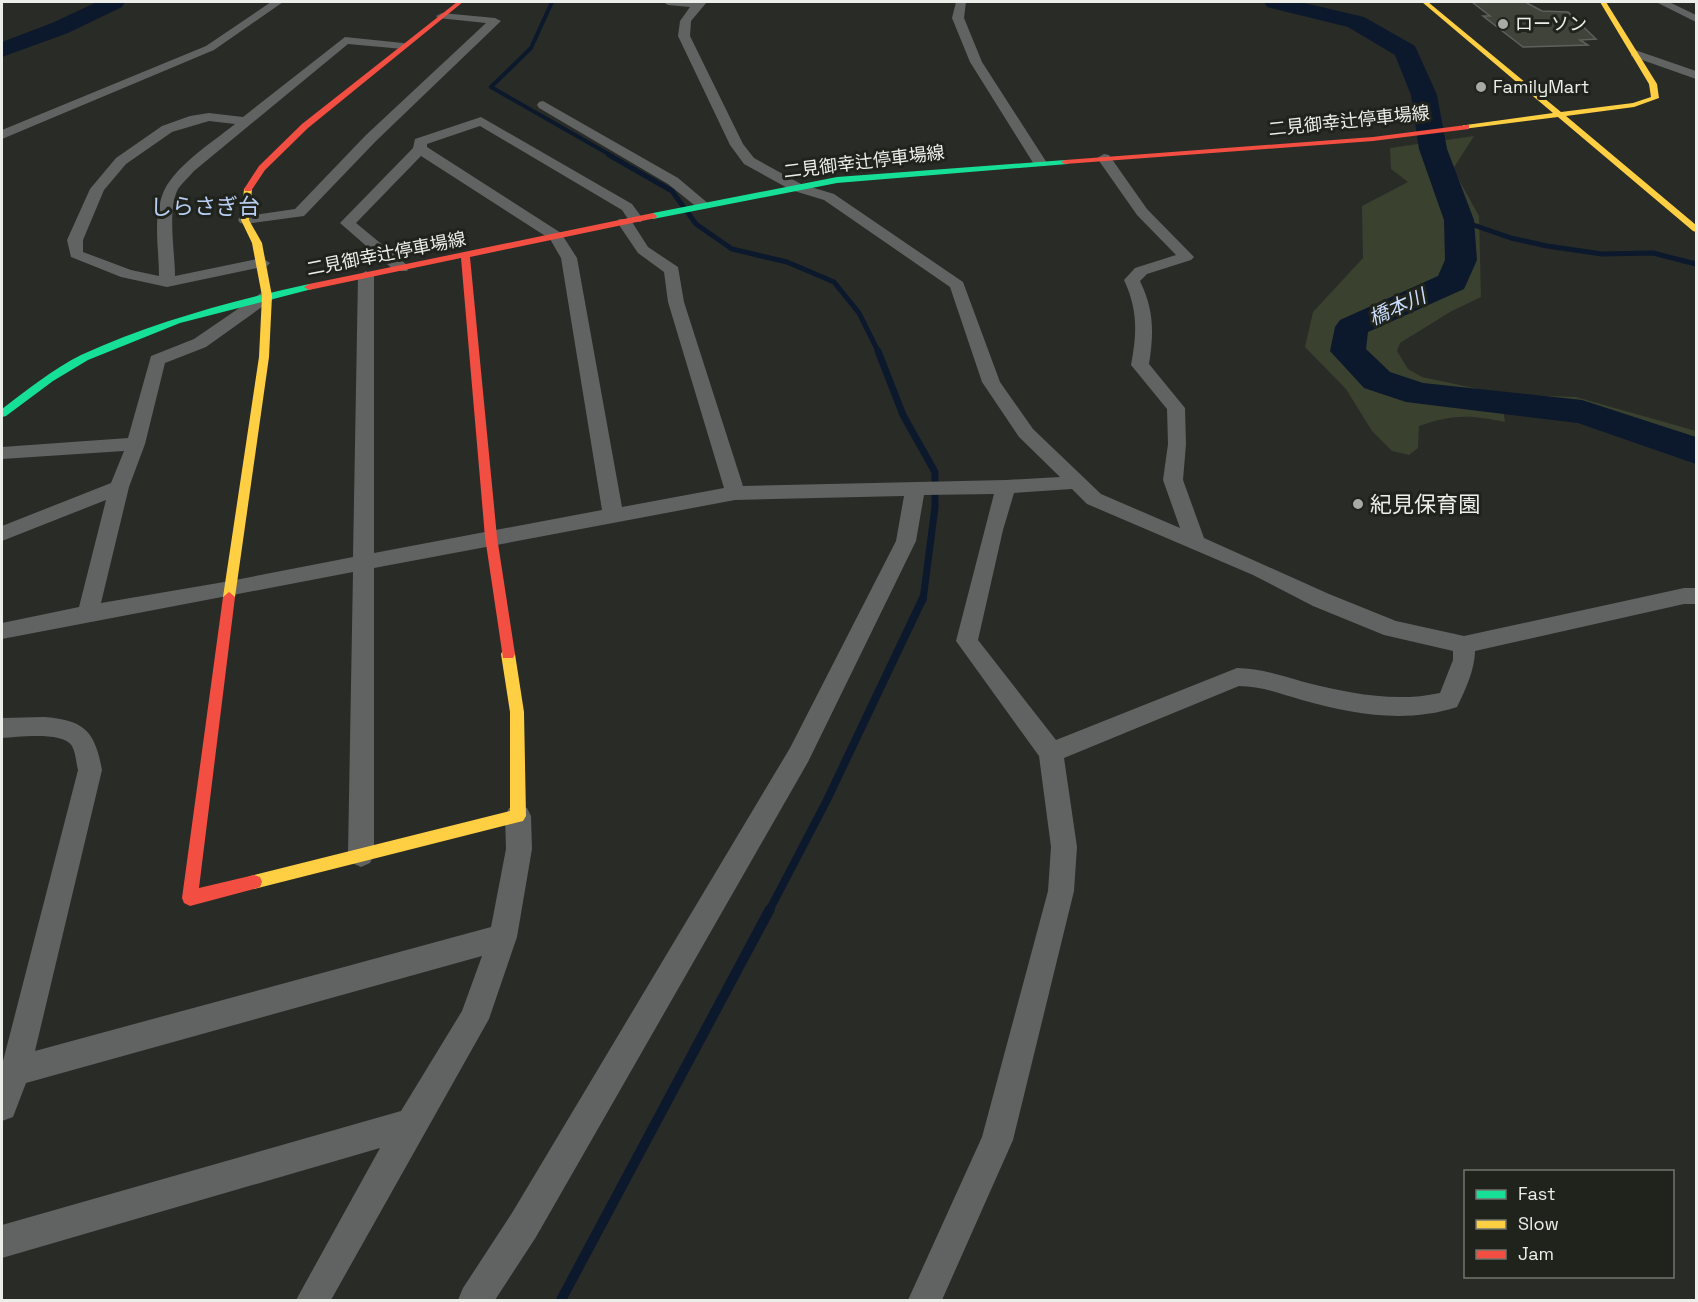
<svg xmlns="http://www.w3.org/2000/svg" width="1698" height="1302" viewBox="0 0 1698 1302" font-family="'Space Grotesk','Noto Sans JP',sans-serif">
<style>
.green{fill:#3a412e}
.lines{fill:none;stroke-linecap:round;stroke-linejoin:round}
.stream-far4{stroke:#0c182c;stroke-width:4}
.stream-far3{stroke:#0c182c;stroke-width:5}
.stream-far2{stroke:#0c182c;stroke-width:7}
.stream-far1{stroke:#0c182c;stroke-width:8}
.stream{stroke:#0c182c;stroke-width:10}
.river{fill:#0c182c;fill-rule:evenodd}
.building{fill:#3f433a;stroke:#5e605c;stroke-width:1.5}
.street{fill:#616262;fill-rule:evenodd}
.fast{fill:#16e098;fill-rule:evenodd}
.slow{fill:#ffcf43;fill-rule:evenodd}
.jam{fill:#f24e42;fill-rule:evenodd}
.poi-dot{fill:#a8aaa5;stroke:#20231c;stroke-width:2}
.labels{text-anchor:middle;stroke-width:6;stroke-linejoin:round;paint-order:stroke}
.far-poi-label{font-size:18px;fill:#eceee9;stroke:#20231c;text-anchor:start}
.far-street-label{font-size:18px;fill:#eceee9;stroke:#20231c}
.far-water-label{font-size:20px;font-style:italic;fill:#caddfc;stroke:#20231c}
.far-quarter-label{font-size:22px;fill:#b8cff6;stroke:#20231c}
.poi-label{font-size:22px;fill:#eceee9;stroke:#20231c;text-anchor:start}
</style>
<rect width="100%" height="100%" fill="#292b27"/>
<path class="green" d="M1474 136 1453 169 1479 216 1481 297 1450 312 1400 343 1397 351 1408 369 1422 377 1502 394 1576 397 1696 431V441L1618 416 1501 397 1505 422C1469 415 1454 414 1419 426L1418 448 1409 455 1392 451 1372 431 1346 389 1305 347 1313 312 1363 258 1362 206 1408 182 1391 169 1390 148Z"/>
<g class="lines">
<path class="stream-far4" d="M552 2 531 48 491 87 612 156"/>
<g class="stream-far3">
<path d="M609 155 672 191 696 224 732 249 787 262 834 282 859 313 879 353"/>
<path d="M1459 220 1511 238 1547 246 1602 254 1653 253 1696 264"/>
</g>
<path class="stream-far2" d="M878 351 903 415 935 472V507L923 600"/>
<path class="stream-far1" d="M769 911 827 800 923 598"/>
<path class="stream" d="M561 1300 770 909"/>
<g class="river">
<path d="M97 2H125L122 7 68 33 2 57V42L52 23Z"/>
<path d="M1264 2H1300L1364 17 1415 46 1437 95 1447 149 1474 220 1477 260 1464 289 1368 332 1366 349 1390 372 1423 383 1582 400 1696 437V464L1578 423 1406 402 1364 388 1330 351 1335 327 1340 320 1438 276 1445 260 1444 220 1419 149 1411 95 1395 55 1348 27 1267 7Z"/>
</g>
</g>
<path class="building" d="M1472 2H1525L1542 11 1568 12 1596 39 1580 40 1588 45 1523 47 1483 16H1490Z"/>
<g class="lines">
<g class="street">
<path d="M271 2H283L214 50 2 139V130L206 46Z"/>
<path d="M663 2H707L691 21 690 36 743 144 754 158 801 184 834 194 963 282 1000 382 1033 429 1101 494 1180 528 1163 480 1168 444 1167 409 1131 365C1137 333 1138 310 1124 280L1135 268 1176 255 1137 215 1097 158 1104 154 1109 155 1147 209 1194 257 1191 260 1147 274 1140 281C1154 310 1154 333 1149 364L1185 408 1186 444 1183 480 1204 538 1329 594 1396 621 1464 636 1684 588H1696V604H1684L1475 651C1475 669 1465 691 1457 707 1405 724 1353 714 1302 700 1281 694 1261 686 1239 686L1064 758 1077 847 1074 891 1013 1140 942 1300H908L982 1137 1048 891 1051 847 1039 756 956 641 994 494 924 495 916 541 808 762 536 1237 495 1300H458L463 1288 512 1213 790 748 896 541 904 496 735 500 374 568V855L370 863 361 867 352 863 348 855 353 572 2 639V623L79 607 106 500 2 541V526L111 483 124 451 2 459V447L128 438 151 356 194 339 261 293 267 291 275 296 273 299 206 347 165 363 145 444 129 487 101 603 230 581 353 557 358 276 366 271 374 276V553L602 510 561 258 550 239 421 156 356 223 407 265 409 268 407 271H395L340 223 413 148 415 139 481 117 632 204 643 219 641 222H632L648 247 678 267 684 302 743 486 1006 480 1060 477 1019 437 982 382 950 287 824 200 791 190 744 164 730 145 678 36 680 21 690 7 668 5ZM480 126 622 210 628 219H619L617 222 638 253 664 272 668 302 724 488 622 507 577 258 561 233 427 147V144ZM1072 489 1087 504 1253 575 1313 606 1384 635 1453 651V660L1440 693C1394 703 1349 693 1304 682 1282 676 1260 668 1237 668L1056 740 978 640 1003 530 1014 493Z"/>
<path d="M956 2H966L964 18 982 62 1047 163 1045 166H1035L970 62 952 18Z"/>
<path d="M1656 2H1669L1696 15V22Z"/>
<path d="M442 13 495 18 501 21 376 141 304 216 245 224 240 223 238 220 240 217 295 209 366 135 486 23 438 18 436 16Z"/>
<path d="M345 37 403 43 409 46 403 49 348 44 194 171C189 177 182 183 178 189 167 210 175 252 175 276L262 258 270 263 267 266 167 287 121 277 71 257 67 240 90 189 116 158 162 126 190 116 209 113 243 117ZM209 121 235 124C213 142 171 168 162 196 153 220 159 250 159 276L131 270 83 252V240L104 190 126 164 172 132Z"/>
<path d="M1635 50 1696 71V79L1631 56V52Z"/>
<path d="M543 101 678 178 710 205 703 209 698 208 668 184 539 108 537 105 539 102Z"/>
<path d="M44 717C84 720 95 731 102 770L35 1051 491 927 506 849 505 816 509 808 518 805 527 808 531 816 532 849 517 937 489 1019 331 1300H296L380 1148 2 1258V1225L401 1111 462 1011 482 956 26 1083 13 1117 2 1121V1065L78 770C76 763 76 753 72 746 63 731 18 737 2 738V718Z"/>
</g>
<g class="fast">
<path d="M1065 160 1069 162 1068 164 837 183 653 219 649 216 653 213 837 177Z"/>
<path d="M309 284 312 285V289L180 323 88 360 53 381 6 416 2 417V409C27 390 53 369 81 355 154 322 231 301 309 284Z"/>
</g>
<g class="slow">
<path d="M1422 2H1428L1561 112 1633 103 1651 97 1649 84 1600 2H1606L1657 84 1659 98 1634 107 1566 116 1696 225V232L1693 231 1558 117 1463 129V125H1466L1553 113Z"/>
<path d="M248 186 252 189 249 220 262 243 272 296 269 357 235 597 229 602 223 597 259 357 262 296 252 243 241 220 244 189Z"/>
<path d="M508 649 513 650 515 654 524 712 526 816 523 821 254 889 248 887 246 882 248 877 254 875 510 811V712L501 654 503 650Z"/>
</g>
<g class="jam">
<path d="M457 2H463L308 128 265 170 251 191H245L244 189 259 166 302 124Z"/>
<path d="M1466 125H1469V129L1373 141 1065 164 1061 162 1065 160 1373 137Z"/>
<path d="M653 213 657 216 656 218 470 257 497 537 515 654 513 658H503L485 537 461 258 309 290 304 287 309 284Z"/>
<path d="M229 592 235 597 199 888 254 875 260 877 262 882 260 887 254 889 190 906 184 903 182 898 223 597Z"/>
</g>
</g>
<g class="poi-dot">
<circle cx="1503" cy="24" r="6"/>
<circle cx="1481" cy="87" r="6"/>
<circle cx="1358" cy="504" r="6"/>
</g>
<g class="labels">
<g class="far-poi-label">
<text x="1515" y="30">ローソン</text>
<text x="1493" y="93">FamilyMart</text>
</g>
<g class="far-street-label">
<text transform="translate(1349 121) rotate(-6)" y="6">二見御幸辻停車場線</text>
<text transform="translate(864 162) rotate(-7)" y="6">二見御幸辻停車場線</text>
<text transform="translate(386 254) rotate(-11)" y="6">二見御幸辻停車場線</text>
</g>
<g class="far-water-label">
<text transform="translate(1397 307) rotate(-24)" y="7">橋本川</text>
</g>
<g class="far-quarter-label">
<text x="205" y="214">しらさぎ台</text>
</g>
<g class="poi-label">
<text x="1370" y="512">紀見保育園</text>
</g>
</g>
<rect width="1698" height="1302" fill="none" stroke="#eceee9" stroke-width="6"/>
<rect x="1464" y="1170" width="210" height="108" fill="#20231c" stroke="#72746e" stroke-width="1.5"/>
<rect x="1476" y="1190" width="30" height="9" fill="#16e098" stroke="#72746e" stroke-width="1.5"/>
<text x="1518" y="1200" font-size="18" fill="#eceee9">Fast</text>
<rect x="1476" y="1220" width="30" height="9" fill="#ffcf43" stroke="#72746e" stroke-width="1.5"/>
<text x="1518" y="1230" font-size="18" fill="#eceee9">Slow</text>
<rect x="1476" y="1250" width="30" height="9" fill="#f24e42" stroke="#72746e" stroke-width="1.5"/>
<text x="1518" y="1260" font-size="18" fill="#eceee9">Jam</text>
</svg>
